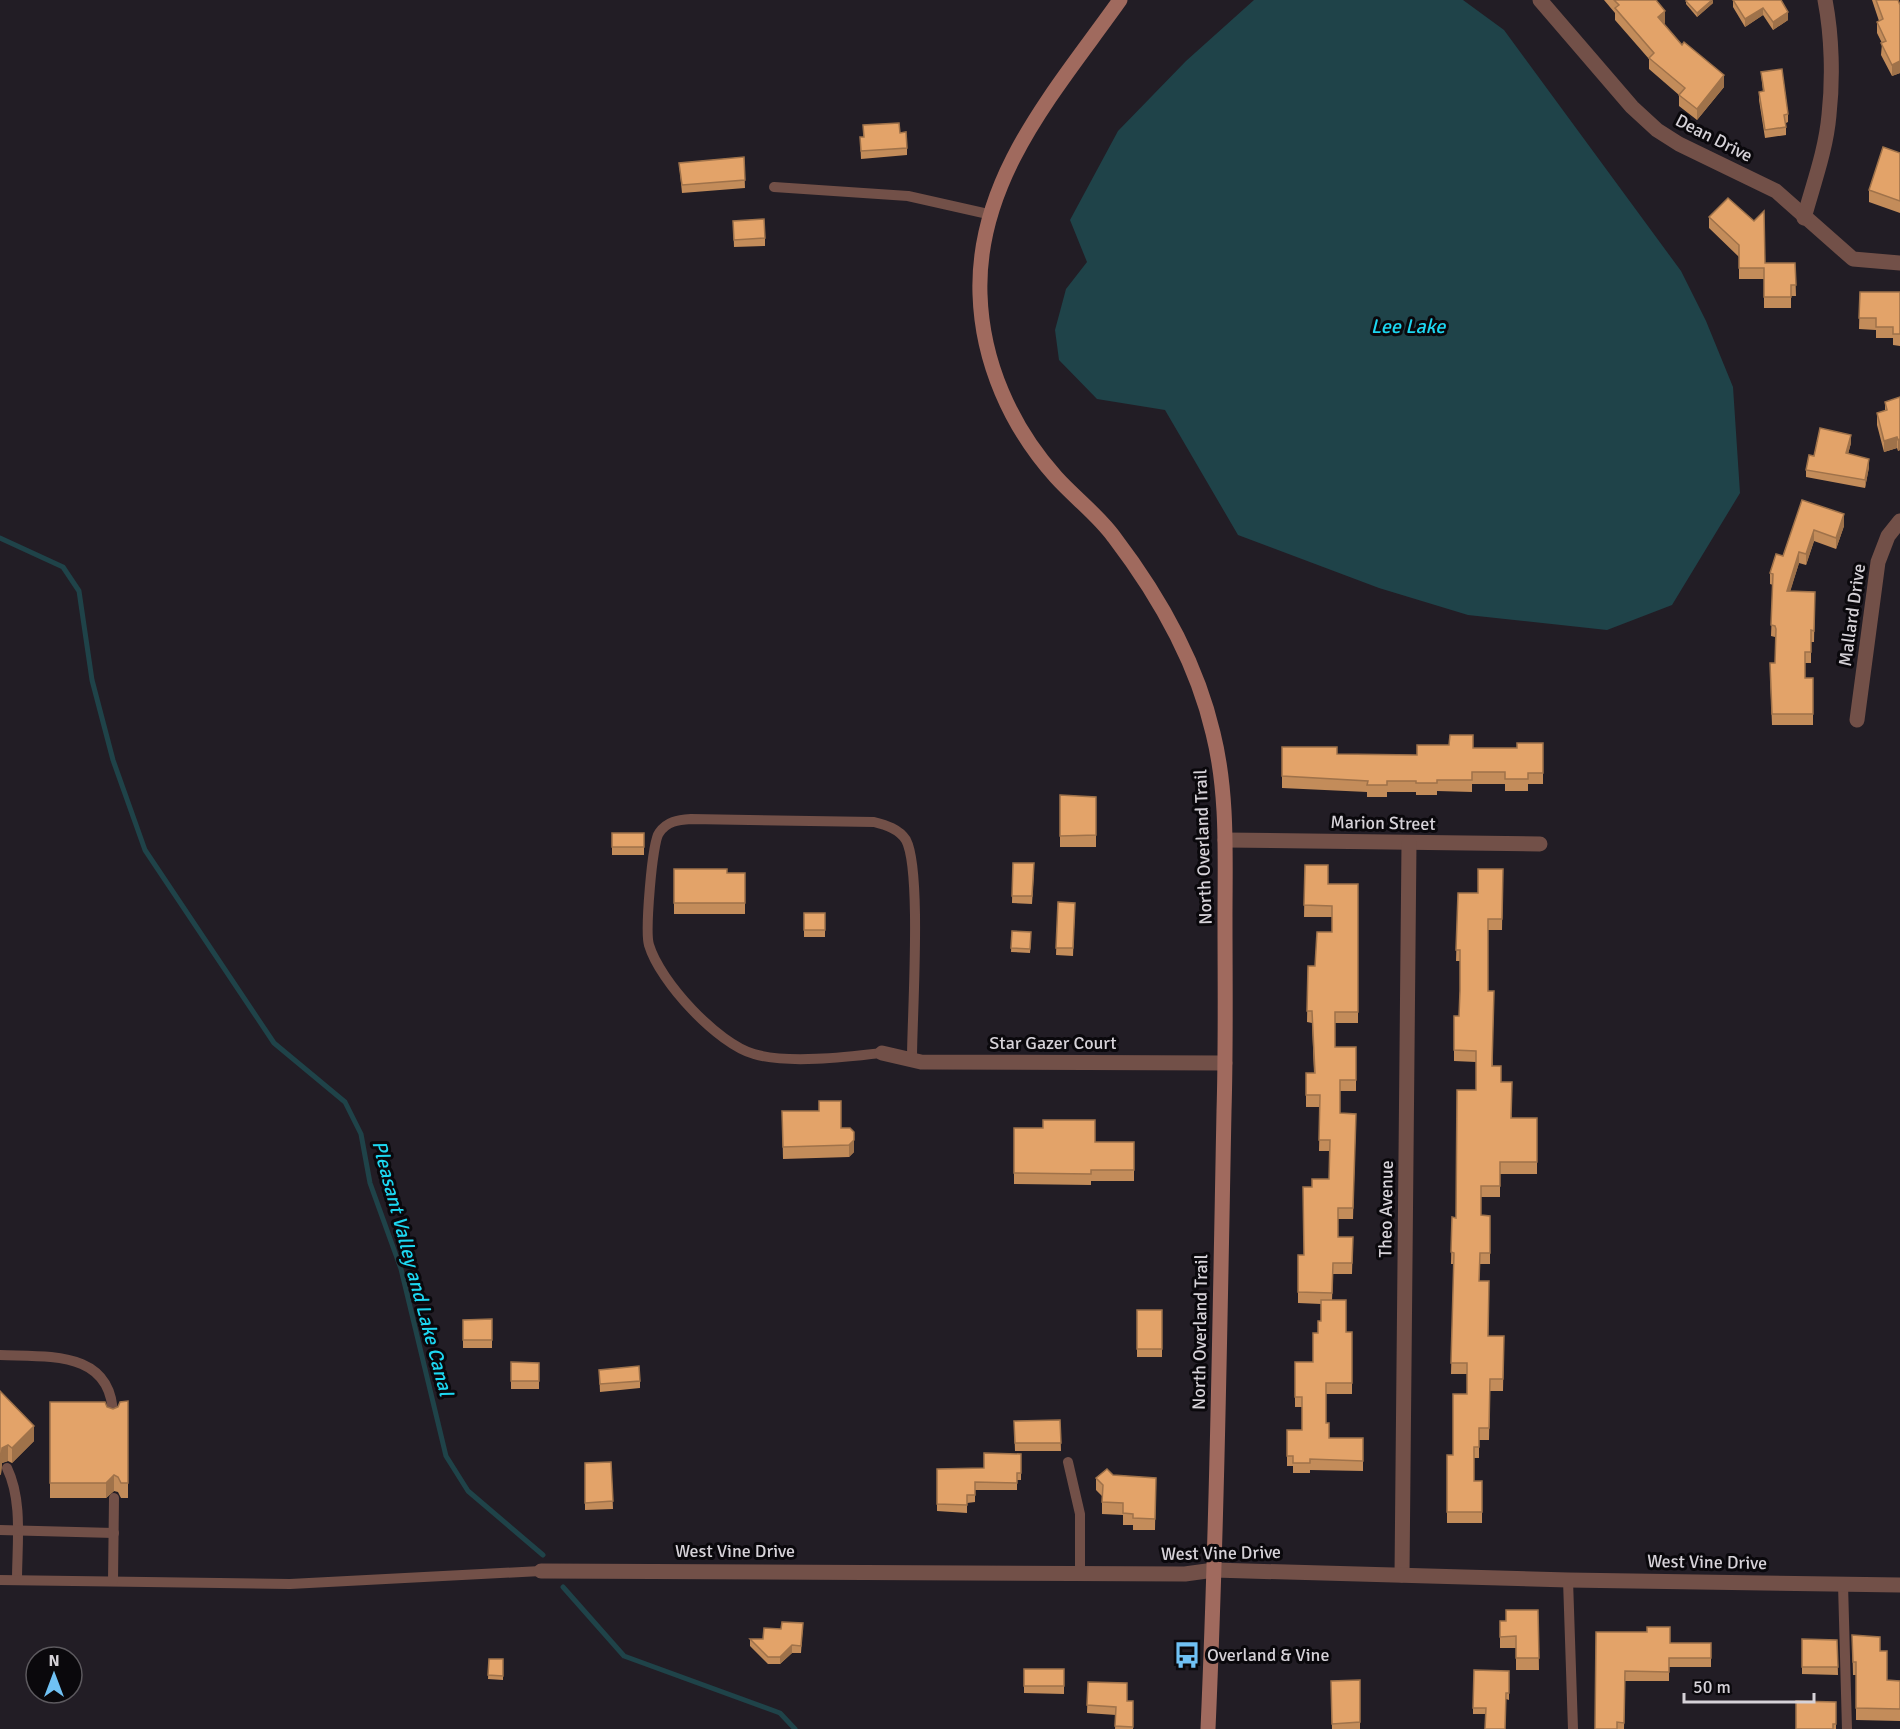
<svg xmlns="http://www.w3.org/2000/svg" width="1900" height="1729" viewBox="0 0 1900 1729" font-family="Signika,sans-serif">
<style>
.water{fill:#1f4349}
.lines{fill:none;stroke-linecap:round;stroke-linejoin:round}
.stream{stroke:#1f4349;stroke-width:5}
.service{stroke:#725048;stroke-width:10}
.minor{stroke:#725048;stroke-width:15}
.tertiary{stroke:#725048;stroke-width:15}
.secondary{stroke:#a06a5e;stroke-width:15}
.wall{fill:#c38c5a}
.shaded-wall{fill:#9f724a}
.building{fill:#e3a369;stroke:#9f724a;stroke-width:1.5}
.labels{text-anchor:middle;stroke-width:6;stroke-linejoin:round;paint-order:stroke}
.street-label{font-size:18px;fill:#d6d2d8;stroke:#0a080c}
.poi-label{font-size:18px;fill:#d6d2d8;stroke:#0a080c;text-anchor:start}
.water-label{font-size:20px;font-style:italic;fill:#1dd7f1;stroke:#0a080c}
</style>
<rect width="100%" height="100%" fill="#221d25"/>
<path class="water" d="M1254 0H1463L1504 30 1681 271 1706 321 1733 387 1740 493 1672 605 1607 630 1468 615 1379 588 1238 535 1165 410 1097 399 1059 360 1055 330 1066 289 1087 262 1070 220 1118 131 1186 61Z"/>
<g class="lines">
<g class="stream">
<path d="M0 538 63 567 79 591 92 680 113 760 145 850 274 1043 345 1102 361 1134 370 1183 401 1269 446 1456 468 1491 543 1555"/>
<path d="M563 1587 624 1656 780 1713 795 1729"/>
</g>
<g class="service">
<path d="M774 187 908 196 988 214"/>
<path d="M882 1053C847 1057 787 1064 754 1054 718 1044 660 982 649 945 645 932 652 842 659 833 667 821 678 820 691 819L874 822C886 825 899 829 906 840 922 870 912 1016 912 1058"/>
<path d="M0 1355C49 1357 113 1350 113 1417"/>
<path d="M1068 1462 1080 1514V1573"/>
<path d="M7 1468C23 1501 17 1544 17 1580"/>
<path d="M0 1530 114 1533"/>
<path d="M0 1580 290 1584 541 1571"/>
<path d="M1568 1580 1573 1729"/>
<path d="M113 1581 114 1498"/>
<path d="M1843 1584 1847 1729"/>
</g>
<g class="minor">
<path d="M1540 0 1632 107 1657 130 1679 144 1776 191 1853 259 1900 263"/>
<path d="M1804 218C1813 185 1826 150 1829 115 1833 79 1832 36 1825 0"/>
<path d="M1857 720 1878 562 1888 536 1900 521"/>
<path d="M1225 840 1540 844"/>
<path d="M882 1053 921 1062 1225 1063"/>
<path d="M541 1571 1185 1574 1214 1570"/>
<path d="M1402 1575 1409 843"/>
</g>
<path class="tertiary" d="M1214 1570 1568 1580 1900 1585"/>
<path class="secondary" d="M1120 0C1057 89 976 178 980 294 982 362 1011 427 1056 477 1075 498 1098 515 1114 537 1159 596 1196 660 1213 733 1228 793 1225 855 1225 917 1225 981 1226 1046 1224 1111 1220 1317 1217 1523 1208 1729"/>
</g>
<g class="wall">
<path d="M1604 0H1656L1665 23 1664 24 1682 45 1724 87 1697 120 1679 106V95L1649 69V59L1615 20V13Z"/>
<path d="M1733 0H1781L1788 20 1773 30 1763 15 1745 27 1733 7Z"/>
<path d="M1872 0H1898L1900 5V73L1892 76 1881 55 1882 43 1877 33V22L1879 21Z"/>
<path d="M1686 1 1713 3 1697 17 1686 4Z"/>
<path d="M1761 72 1788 114V122L1786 123V135L1765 138 1759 100V92H1763Z"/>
<path d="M863 125 907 148V155L861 159 860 137H864Z"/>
<path d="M1900 153V213L1869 202V190Z"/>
<path d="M744 157 745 188 682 193 679 163Z"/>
<path d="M1709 217 1765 263H1795L1796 296H1791V308H1764V279H1739V257L1709 228Z"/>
<path d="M733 221 765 238V246L734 247Z"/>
<path d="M1860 292H1900V346L1893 345V338H1876V330L1859 329Z"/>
<path d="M1900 397V450L1898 451 1897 448 1884 452 1877 425V413L1885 411V402Z"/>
<path d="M1851 443 1848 454 1869 467 1865 488 1806 477V470L1814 456Z"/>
<path d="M1802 500 1844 526 1836 549 1814 541 1806 565 1799 563 1790 591 1815 592 1814 642H1811V663H1805V678H1813V725H1772L1770 674 1775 663 1776 639 1775 637 1771 636 1773 585 1770 584V573L1783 556Z"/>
<path d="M1543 743V784H1528V791H1505V784H1472V792L1437 791V795H1416V792H1387V797H1367V792L1282 788V747L1337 754 1417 755 1449 745 1473 748H1517Z"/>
<path d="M1060 795 1096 797V847H1060Z"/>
<rect x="612" y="833" width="32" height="22"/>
<path d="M1013 863 1034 871 1032 904 1012 903Z"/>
<path d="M1305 865 1328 884H1358V1023H1335V1047H1356V1091H1340V1113L1356 1114 1353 1219H1338V1237H1353L1352 1274H1333L1332 1300 1346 1332H1352V1394H1326V1423L1329 1438H1363V1471L1310 1470V1473H1293V1466H1287V1430H1302V1407H1295V1362H1313L1321 1321V1304L1298 1303V1255H1304L1312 1187 1329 1179V1151H1319L1320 1107H1306V1073H1314L1312 1023 1307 1022 1308 966H1315L1332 932V917H1304Z"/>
<path d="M674 869 727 873H745V914H674Z"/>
<path d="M1503 869 1502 930H1488V991L1493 1066 1501 1082 1512 1118H1537V1174H1500V1197H1481V1215L1490 1216V1264H1480L1479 1281 1488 1336H1504L1503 1391H1490L1489 1440H1479V1458H1474V1481H1482V1523H1447V1455H1453L1467 1394V1374H1451L1454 1264H1451L1452 1217 1456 1218 1476 1090V1062L1454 1061V1016H1459L1460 991V961H1456L1458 893H1478Z"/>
<path d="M1058 902 1075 903 1073 956 1056 955Z"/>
<rect x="804" y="913" width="21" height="24"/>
<path d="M1012 931 1031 932 1030 953 1011 952Z"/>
<path d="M782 1111 841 1128 854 1152 849 1157 783 1159Z"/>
<path d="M1014 1128 1095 1142H1134V1181H1091V1185L1014 1184Z"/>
<rect x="1137" y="1310" width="25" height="47"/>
<path d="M492 1319V1348H463V1320Z"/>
<path d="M511 1362 539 1363V1389H511Z"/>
<path d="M599 1370 640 1381V1388L600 1392Z"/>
<path d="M0 1391 34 1441 12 1463 8 1461 2 1463 1 1474 0 1475Z"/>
<path d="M128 1401V1498H121L118 1492 114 1491 106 1498H50V1402L107 1407 113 1409Z"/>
<path d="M1060 1420 1061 1451H1015L1014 1421Z"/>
<path d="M1021 1454V1480H1017V1490H975V1502L967 1503V1513L937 1511V1469L984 1468Z"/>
<path d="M611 1462 613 1509 585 1510V1463Z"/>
<path d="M1113 1475 1156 1478 1155 1530H1133V1525H1123V1515L1102 1514V1496L1096 1490V1478Z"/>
<path d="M1538 1610 1539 1670H1516V1648H1500V1621H1506Z"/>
<path d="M803 1623 801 1653H792L780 1664H768L750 1646V1639H763L781 1629Z"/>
<path d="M1596 1632 1670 1643H1711V1667H1669V1681H1625L1624 1729H1595Z"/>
<path d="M1852 1635 1880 1651 1887 1680 1900 1681V1721L1856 1720V1675H1853Z"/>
<path d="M1802 1639 1837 1640 1838 1675 1802 1674Z"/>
<path d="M489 1659H503V1680L488 1679Z"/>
<path d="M1024 1669H1064V1694L1024 1693Z"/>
<path d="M1509 1671V1700L1506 1699 1486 1714H1473V1708Z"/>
<path d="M1360 1680V1729H1332L1331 1681Z"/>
<path d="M1088 1682 1127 1701H1133V1729H1115L1116 1715 1087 1713Z"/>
<path d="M1836 1702V1729H1796Z"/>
</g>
<g class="shaded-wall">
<path d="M1713 0V3L1697 17V13Z"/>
<path d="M1763 8V15L1745 27V19Z"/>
<path d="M1665 11V23L1658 28V17Z"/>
<path d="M1788 12V20L1773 30V22Z"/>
<path d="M1900 61V73L1892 76V65Z"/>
<path d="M1724 75V87L1697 120V109Z"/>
<path d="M1851 435V443L1846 461V453Z"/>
<path d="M1897 437V448L1884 452V441Z"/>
<path d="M1900 439V450L1898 451V440Z"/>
<path d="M1869 459V467L1865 488V480Z"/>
<path d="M1844 514V526L1836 549V538Z"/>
<path d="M1814 530V541L1806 565V554Z"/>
<path d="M1799 552V563L1787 602V591Z"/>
<path d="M854 1140V1152L849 1157V1145Z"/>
<path d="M34 1426V1441L12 1463V1448Z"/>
<path d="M8 1445V1461L2 1463 1 1474 0 1475V1460L2 1448Z"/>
<path d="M114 1475V1491L106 1498V1483Z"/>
<path d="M792 1645V1653L780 1664V1657Z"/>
</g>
<g class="building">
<path d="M1614 0H1656L1665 11 1658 17 1682 45 1684 42 1724 75 1697 109 1679 95 1685 88 1649 58 1654 53 1615 8 1619 5Z"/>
<path d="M1687 0H1712L1697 13 1686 1Z"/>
<path d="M1733 0H1781L1788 12 1773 22 1763 8 1745 19Z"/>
<path d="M1876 0H1898L1900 5V61L1892 65 1881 43 1886 41 1877 22 1883 19Z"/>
<path d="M1782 69 1788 114 1784 115 1786 127 1765 130 1759 92 1764 91 1761 72Z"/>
<path d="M899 123 900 133 906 132 907 148 861 151 860 137H864L863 125Z"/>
<path d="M1883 147 1900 153V201L1869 190Z"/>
<path d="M744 157 745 180 682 185 679 163Z"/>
<path d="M1728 198 1754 221 1764 211 1765 263H1795L1796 285H1791V297H1764V268H1739V245L1709 217Z"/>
<path d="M764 219 765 238 734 240 733 221Z"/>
<path d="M1860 292H1900V334H1893V327H1876V318H1859Z"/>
<path d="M1900 397V439L1898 440 1897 437 1884 441 1877 413 1887 410 1885 402Z"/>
<path d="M1820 428 1851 435 1846 453 1869 459 1865 480 1806 470 1809 455 1814 456Z"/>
<path d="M1802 500 1844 514 1836 538 1814 530 1806 554 1799 552 1787 591 1815 592 1814 631 1811 630V652H1805V678H1813V714H1772L1770 663H1775L1776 629 1775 626 1771 625 1773 574 1770 573 1776 554 1783 556Z"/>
<path d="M1450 735H1473V748H1517V743H1543V773H1528V779H1505V772H1472V780H1437V783H1416V781H1387V785H1367L1368 781 1282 776V747H1337V754L1417 755V745H1449Z"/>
<path d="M1060 795 1096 797V835L1060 836Z"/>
<rect x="612" y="833" width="32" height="14"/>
<path d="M1013 863H1034L1032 896H1012Z"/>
<path d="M1305 865H1328V884H1358V1012H1335V1047H1356V1080H1340V1113L1356 1114 1353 1208H1338V1237H1353L1352 1263H1333L1332 1293 1298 1292V1255H1304L1303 1187H1312V1179H1329L1330 1140H1319L1320 1095H1306V1073H1315L1312 1011H1307L1308 966H1315L1317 932H1332V906L1304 905Z"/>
<path d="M674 869H727V873H745V903H674Z"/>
<path d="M1478 869H1503L1502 919H1488V991H1494L1492 1066H1501V1082H1512L1511 1118H1537V1162H1500V1186H1481V1215L1490 1216V1253H1480L1479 1281H1489L1488 1336H1504L1503 1379H1490L1489 1428H1479V1447H1474V1481H1482V1512H1447V1455H1453V1394H1467V1363H1451L1454 1253 1451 1252 1452 1217 1456 1218 1457 1090H1476V1051L1454 1050V1016H1459L1460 991V950H1456L1458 893H1478Z"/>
<path d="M1058 902 1075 903 1073 948H1056Z"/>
<rect x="804" y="913" width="21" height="17"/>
<path d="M1012 931 1031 932 1030 949 1011 948Z"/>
<path d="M819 1101H841V1128H850L854 1132V1140L849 1145 783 1147 782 1111H819Z"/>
<path d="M1043 1120H1095V1142H1134V1170H1091V1174L1014 1173V1128H1043Z"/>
<path d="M1321 1300H1346V1332H1352V1383H1326V1423H1329V1438H1363V1461L1310 1459V1463H1293V1456H1287V1430H1302V1397H1295V1362H1313V1333H1318V1321H1321Z"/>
<rect x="1137" y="1310" width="25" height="39"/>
<path d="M492 1319V1340H463V1320Z"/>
<path d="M511 1362 539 1363V1381H511Z"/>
<path d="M639 1366 640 1381 600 1384 599 1370Z"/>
<path d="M0 1391 34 1426 12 1448 8 1445 2 1448 1 1459 0 1460Z"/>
<path d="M128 1401V1483H121L118 1477 114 1475 106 1483H50V1402H105L107 1407 113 1409 118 1407 120 1402Z"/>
<path d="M1060 1420 1061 1443H1015L1014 1421Z"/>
<path d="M984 1453 1021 1454V1473H1017V1483L975 1482V1495H967V1505L937 1504V1469L984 1468Z"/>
<path d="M611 1462 613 1501 585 1503V1463Z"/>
<path d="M1107 1469 1113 1475 1156 1478 1155 1519 1133 1518V1514L1123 1513V1503L1102 1502 1103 1485 1096 1478Z"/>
<path d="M1506 1610H1538L1539 1658H1516V1636L1500 1637V1621H1506Z"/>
<path d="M782 1622 803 1623 801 1646 792 1645 780 1657H768L750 1639H763L764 1628 781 1629Z"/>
<path d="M1647 1627H1670V1643H1711V1658H1669V1672L1625 1671 1624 1723 1617 1722V1729H1595L1596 1632H1647Z"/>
<path d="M1852 1635 1880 1637V1651H1887V1680L1900 1681V1709L1856 1708V1662H1853Z"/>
<path d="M1802 1639 1837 1640 1838 1667H1802Z"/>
<path d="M489 1659H503V1676L488 1675Z"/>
<rect x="1024" y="1669" width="40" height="17"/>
<path d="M1474 1670 1509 1671V1693H1506L1505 1729H1485L1486 1708H1473Z"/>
<path d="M1360 1680V1722L1332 1724 1331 1681Z"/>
<path d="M1088 1682 1127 1683V1701H1133V1727L1115 1726 1116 1707 1087 1705Z"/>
<path d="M1796 1701 1836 1702V1724H1833V1729H1796Z"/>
</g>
<defs>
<symbol id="bus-bare" viewBox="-9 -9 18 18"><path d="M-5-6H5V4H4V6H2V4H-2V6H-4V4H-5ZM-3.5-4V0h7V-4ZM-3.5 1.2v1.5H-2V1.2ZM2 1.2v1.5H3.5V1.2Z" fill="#70c1f4" stroke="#0a080c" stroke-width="2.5" paint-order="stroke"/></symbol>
</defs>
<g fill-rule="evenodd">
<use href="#bus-bare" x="1168" y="1636" width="38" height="38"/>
</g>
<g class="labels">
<g class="street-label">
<text transform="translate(1714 138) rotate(27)" y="6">Dean Drive</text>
<text transform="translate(1852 615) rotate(-82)" y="6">Mallard Drive</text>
<text transform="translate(1383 823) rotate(1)" y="6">Marion Street</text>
<text transform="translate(1203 847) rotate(-92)" y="6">North Overland Trail</text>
<text x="1053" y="1049">Star Gazer Court</text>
<text transform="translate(1386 1209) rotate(-89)" y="6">Theo Avenue</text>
<text transform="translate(1200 1332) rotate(-89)" y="6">North Overland Trail</text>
<text x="735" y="1557">West Vine Drive</text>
<text transform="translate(1221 1553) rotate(-1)" y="6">West Vine Drive</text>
<text transform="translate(1707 1562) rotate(1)" y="6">West Vine Drive</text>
</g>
<g class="poi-label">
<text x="1207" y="1661">Overland &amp; Vine</text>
</g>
<g class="water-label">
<text x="1408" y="333">Lee Lake</text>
<text transform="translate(413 1268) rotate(75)" y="7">Pleasant Valley and Lake Canal</text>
</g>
</g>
<g transform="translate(54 1675)"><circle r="28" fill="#0a080c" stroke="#5c595e" stroke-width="1.5"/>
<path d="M0-4.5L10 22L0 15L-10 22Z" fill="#70c1f4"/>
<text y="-9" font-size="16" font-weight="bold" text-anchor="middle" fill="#d6d2d8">N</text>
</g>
<path d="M1684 1693v9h130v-9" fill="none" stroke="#d6d2d8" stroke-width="3"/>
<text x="1693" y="1693" font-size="18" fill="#d6d2d8" stroke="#0a080c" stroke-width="4.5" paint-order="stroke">50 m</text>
</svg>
